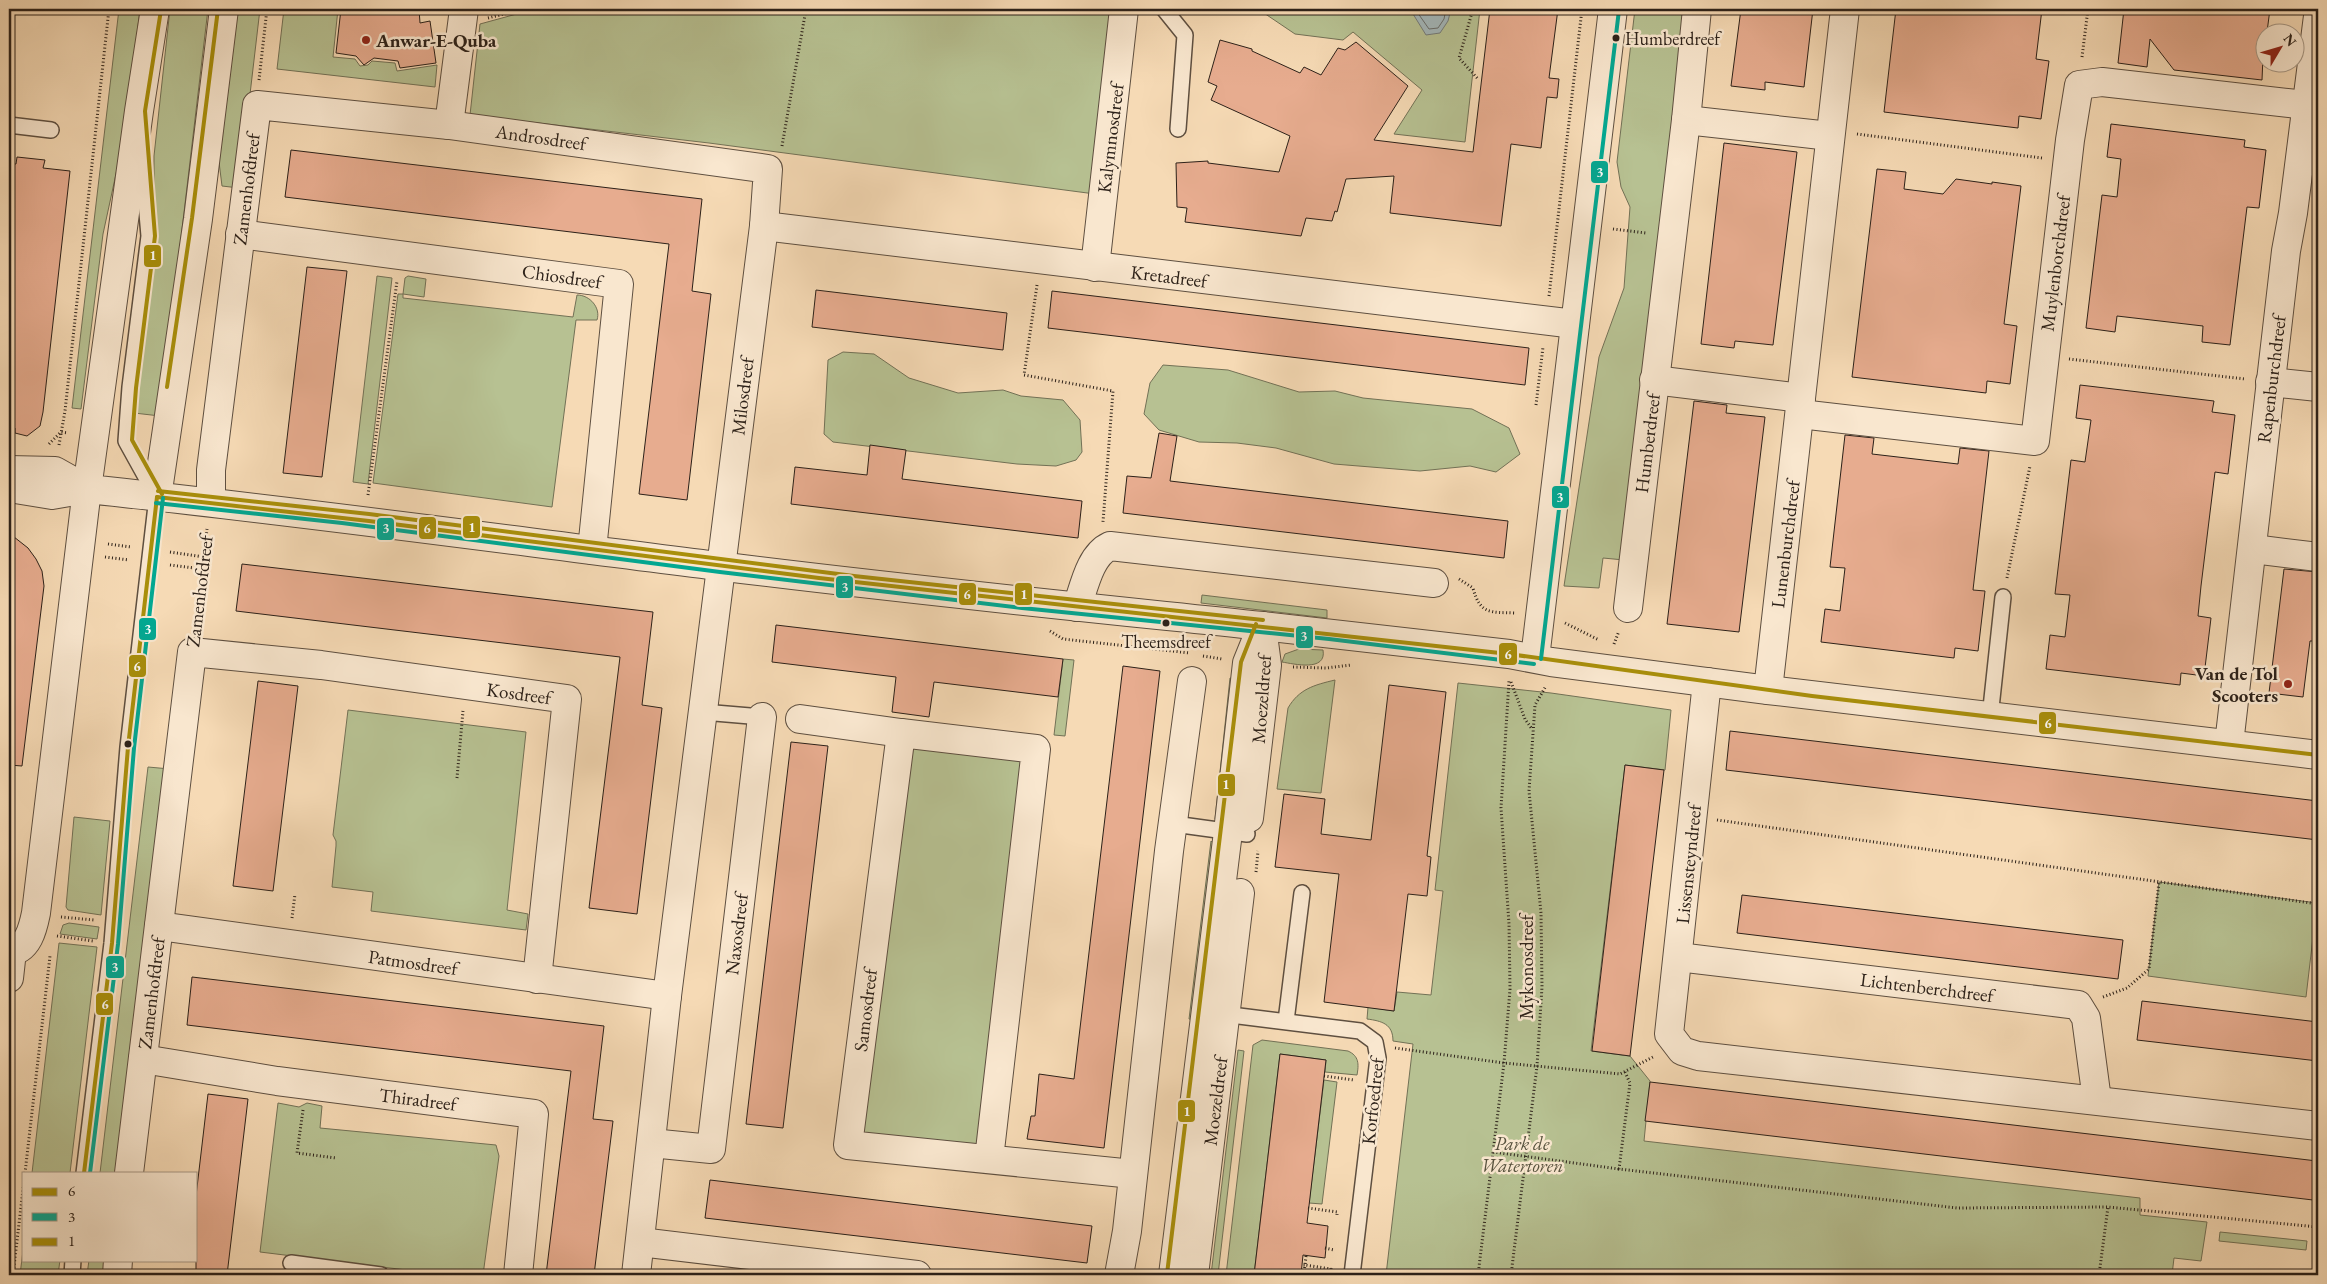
<svg xmlns="http://www.w3.org/2000/svg" width="2327" height="1284" viewBox="0 0 2327 1284" font-family="'EB Garamond',serif">
<style>
.green{fill:#b7c192;stroke:#727156}
.water{fill:#a3b7ba;stroke:#737b7a}
.lines{fill:none;stroke-linecap:round;stroke-linejoin:round}
.shore{stroke:#686c6a;stroke-width:1}
.building{fill:#e7ac8f;stroke:#2c2119}
.service-casing{stroke:#5e4f40;stroke-width:18}
.minor-casing{stroke:#5e4f40;stroke-width:30}
.tertiary-casing{stroke:#5e4f40;stroke-width:30}
.path{stroke:#2c2119;stroke-width:3;stroke-dasharray:1 2.5;stroke-linecap:butt}
.service{stroke:#f9e7cf;stroke-width:15}
.minor{stroke:#f9e7cf;stroke-width:28}
.tertiary{stroke:#f9e7cf;stroke-width:28}
.bus-1-casing{stroke:#f9e7cf;stroke-width:8}
.bus-2-casing{stroke:#f9e7cf;stroke-width:8}
.bus-3-casing{stroke:#f9e7cf;stroke-width:8}
.bus-1{stroke:#a98f0a;stroke-width:4}
.bus-2{stroke:#02a892;stroke-width:4}
.bus-3{stroke:#a98f0a;stroke-width:4}
.bus-dot{fill:#2c2119;stroke:#f9e7cf;stroke-width:2}
.poi-dot{fill:#8f2418;stroke:#f9e7cf;stroke-width:2}
.labels{text-anchor:middle;stroke-width:5;stroke-linejoin:round;paint-order:stroke}
.bus-label{font-size:18px;fill:#2c2119;stroke:#f9e7cf;text-anchor:start}
.poi-label{font-size:19px;font-weight:bold;fill:#2c2119;stroke:#f9e7cf;text-anchor:start}
.street-label{font-size:19px;fill:#2c2119;stroke:#f9e7cf}
.park-label{font-size:19px;font-style:italic;fill:#56513d;stroke:#f9e7cf}
.line-badge{stroke:#f9e7cf;stroke-width:2}
.badge-label{font-size:14px;text-anchor:middle;font-weight:bold;fill:#fff}
</style>
<rect width="100%" height="100%" fill="#f6dab5"/>
<filter id="stains"><feTurbulence type="fractalNoise" baseFrequency=".004" numOctaves="4"/><feColorMatrix values="0 0 0 0 .2 0 0 0 0 .09 0 0 0 0 .02 0 0 0 .5 -.17"/></filter>
<radialGradient id="worn" r=".72"><stop offset=".6" stop-color="#630" stop-opacity="0"/><stop offset="1" stop-color="#630" stop-opacity=".3"/></radialGradient>
<g class="green">
<path d="M119 9H140L127 123 103 234 81 409 72 408Z"/>
<path d="M170 9H208L160 416 134 413 154 243V156Z"/>
<path d="M238 9H260L239 188 222 186 219 162Z"/>
<path d="M284 9H338L333 57 355 59 360 66 368 65 372 61 395 63 397 71 437 65 435 87 277 69Z"/>
<path d="M535 9H1121L1095 194 709 143 470 115 480 24Z"/>
<path d="M1258 9H1480L1465 142 1394 134 1422 90 1353 32 1343 40 1295 34Z"/>
<path d="M1635 9H1689L1624 560 1603 558 1599 588 1564 586 1599 357 1624 288 1630 207 1621 187 1617 162Z"/>
<path d="M377 276 392 278 368 484 353 482Z"/>
<path d="M408 276 426 279 424 297 403 294V298L573 317 577 295C590 295 601 308 597 320H576L552 507 373 483 398 294H403L405 278Z"/>
<path d="M843 352 874 354 909 378 958 393 1003 390 1021 396 1063 400 1080 420 1082 452 1076 460 1056 466 1017 464 833 442 824 434 828 360Z"/>
<path d="M1163 365 1228 370 1299 392 1335 391 1363 398 1472 409 1509 428 1520 454 1496 472 1470 466 1420 471 1334 464 1276 448 1237 443 1199 442 1159 430 1144 414 1150 383Z"/>
<path d="M1202 595 1327 610V618L1201 603Z"/>
<path d="M1299 649 1323 650C1327 672 1294 664 1282 662L1285 654Z"/>
<path d="M1063 659 1074 660 1065 736 1054 735Z"/>
<path d="M1230 678 1235 679 1218 818 1215 819Z"/>
<path d="M1335 680 1321 793 1277 789 1288 708C1299 689 1314 685 1335 680Z"/>
<path d="M1458 683 1551 693 1671 710 1665 770 1625 765 1591 1051 1630 1056 1650 1081 1644 1141 2140 1198V1215L2207 1222 2201 1261 2174 1258 2172 1275H1386L1413 1044 1393 1041C1393 1024 1382 1021 1367 1019L1368 1007 1394 1011 1397 992 1431 995 1443 891 1435 890Z"/>
<path d="M348 710 526 732 507 910 528 914 526 930 371 911 373 892 332 887 336 846V841L333 835Z"/>
<path d="M909 747 1024 758 977 1149 858 1137Z"/>
<path d="M148 767 170 769 122 1173H100Z"/>
<path d="M74 817 110 821 101 915 68 910 66 907Z"/>
<path d="M1211 841 1215 845 1200 1021 1189 1019Z"/>
<path d="M2159 882 2317 903 2306 997 2148 976Z"/>
<path d="M69 923 99 927 97 939 60 934 63 925Z"/>
<path d="M59 943 97 947 70 1173H32Z"/>
<path d="M1262 1040 1348 1051C1359 1056 1359 1064 1357 1075L1325 1072 1326 1060 1280 1054 1254 1275H1226L1253 1045Z"/>
<path d="M1238 1050 1244 1051 1218 1275H1211Z"/>
<path d="M1324 1080 1337 1082 1322 1204 1309 1203Z"/>
<path d="M278 1103 299 1107 307 1103 322 1106 320 1128 496 1145 499 1156 483 1275H447L260 1252Z"/>
<path d="M2220 1232 2307 1241 2306 1250 2219 1241Z"/>
<path d="M24 1242V1260H60L58 1275H20Z"/>
<path d="M89 1260H111L110 1275H87Z"/>
</g>
<path class="water" d="M1410 9H1451L1448 21 1440 33 1426 35Z"/>
<g class="lines">
<path class="shore" d="M1415 9 1429 29 1438 28 1444 19 1446 9"/>
</g>
<g class="building">
<path d="M341 9H419L420 23 430 21 436 63 400 68 398 61 374 58 364 65 356 56 336 53Z"/>
<path d="M1490 9H1558L1549 78 1559 79 1557 98 1547 97 1541 148 1511 144 1501 226 1390 213 1394 176 1346 179 1337 212 1335 211 1332 221 1306 218 1301 236 1185 222 1187 208 1177 207 1176 163 1208 161V163L1279 172 1290 136 1211 100 1217 86 1208 82 1220 40 1252 49V51L1300 73 1304 67 1321 75 1338 48 1345 50 1356 42 1408 86 1374 140 1473 152Z"/>
<path d="M1741 9H1813L1804 87 1765 82V90L1731 86Z"/>
<path d="M1896 9H2042L2036 59 2049 61 2041 119 2019 116 2018 128 1884 112Z"/>
<path d="M2124 9H2270L2267 32H2264L2262 80 2174 70 2150 39 2147 67 2118 63Z"/>
<path d="M2111 124 2245 140 2244 147 2266 150 2259 208 2247 207 2230 345 2202 342 2203 326 2117 316 2115 332 2086 328 2102 195 2117 197 2121 159 2107 157Z"/>
<path d="M1724 143 1797 152 1773 345 1735 341 1734 348 1701 344Z"/>
<path d="M291 150 702 199 692 291 711 294 687 500 639 494 669 244 285 197Z"/>
<path d="M17 157 45 160 43 168 70 171 43 412 40 426 27 436 15 433V428L9 427V164H16Z"/>
<path d="M1877 169 1906 172 1904 189 1943 194 1956 179 1992 184V182L2021 186 2004 324 2017 326 2010 384 1987 381 1986 393 1852 377Z"/>
<path d="M307 267 347 271 322 477 283 473Z"/>
<path d="M816 290 1007 313 1003 350 812 327Z"/>
<path d="M1052 291 1529 348 1525 385 1048 328Z"/>
<path d="M2080 385 2214 401 2212 412 2235 415 2228 474 2215 472 2201 586 2198 616 2211 618 2204 676 2181 673 2180 685 2046 669 2050 635 2065 637 2070 595 2055 594 2071 460 2085 462 2091 420 2076 418Z"/>
<path d="M1694 401 1727 405 1726 413 1765 417 1739 632 1667 624Z"/>
<path d="M1159 433 1177 436 1170 481 1508 521 1504 558 1123 513 1127 476 1151 478Z"/>
<path d="M1845 435 1874 438 1872 454 1958 464 1960 448 1989 451 1973 590 1985 591 1978 651 1955 648 1954 658 1821 642 1825 609 1840 611 1845 568 1830 567Z"/>
<path d="M870 445 906 450 902 479 1082 501 1078 538 791 504 795 467 867 475Z"/>
<path d="M9 533 28 548 36 559 42 571 44 586 22 766 9 765Z"/>
<path d="M242 564 653 612 642 705 662 708 637 914 589 908 620 657 236 611Z"/>
<path d="M2284 569 2318 572V641H2310L2303 697 2269 693Z"/>
<path d="M776 625 1063 659 1058 697 934 682 929 717 892 712 896 677 772 662Z"/>
<path d="M1123 666 1160 671 1104 1148 1027 1139 1031 1116H1035L1039 1074 1074 1079Z"/>
<path d="M258 681 298 686 273 891 233 886Z"/>
<path d="M1389 685 1446 692 1427 856 1431 857 1427 896 1408 894 1394 1011 1324 1002 1339 874 1275 867 1284 794 1325 799 1321 834 1371 840Z"/>
<path d="M1730 731 2318 801V840L1726 770Z"/>
<path d="M791 742 828 746 783 1128 746 1124Z"/>
<path d="M1625 765 1664 770 1630 1056 1592 1051Z"/>
<path d="M1742 895 2123 940 2118 979 1737 933Z"/>
<path d="M192 977 604 1026 593 1119 613 1121 594 1275H546L571 1071 187 1025Z"/>
<path d="M2142 1001 2318 1022V1061L2137 1040Z"/>
<path d="M1280 1054 1326 1060 1307 1223 1328 1226 1325 1258 1303 1255 1301 1275H1254Z"/>
<path d="M1650 1082 2317 1161 2313 1200 1645 1121Z"/>
<path d="M208 1094 248 1099 227 1275H196V1196Z"/>
<path d="M710 1180 1092 1226 1087 1263 705 1218Z"/>
</g>
<g class="lines">
<defs>
<g id="service">
<path d="M1164 9 1185 35 1178 129"/>
<path d="M9 125 51 130"/>
<path d="M703 712 762 717"/>
<path d="M1990 717 2003 597"/>
<path d="M1174 824 1247 834"/>
<path d="M1239 1016 1360 1031 1375 1042 1378 1058 1352 1275"/>
<path d="M1286 1021 1302 893"/>
<path d="M84 1173 112 943 128 747 157 497 126 441 130 387 149 236 142 156"/>
<path d="M291 1263 381 1275"/>
<path d="M72 1275 73 1260"/>
</g>
<g id="minor">
<path d="M1686 120 1830 136"/>
<path d="M449 125 464 9"/>
<path d="M764 226 1575 324"/>
<path d="M240 234 619 284 592 550"/>
<path d="M1095 267 1124 9"/>
<path d="M1654 380 1801 398"/>
<path d="M2270 382 2318 387"/>
<path d="M1800 414 2035 441 2070 140 2079 85 2102 82 2306 105"/>
<path d="M9 470 55 471 87 489"/>
<path d="M9 488 52 495 87 489"/>
<path d="M211 502V470L257 105 449 125 768 169 764 226 667 996 636 1275"/>
<path d="M2253 549 2318 557"/>
<path d="M1077 607C1084 587 1090 555 1110 546L1434 583"/>
<path d="M1628 608 1686 120 1697 9"/>
<path d="M1262 626 1509 654 1551 662 1768 690 2318 755"/>
<path d="M1535 658 1613 9"/>
<path d="M1707 682 1669 1034 1682 1051 1698 1056 2318 1126"/>
<path d="M1768 690 1845 9"/>
<path d="M800 719 901 733"/>
<path d="M2229 744 2286 251 2293 213 2318 16"/>
<path d="M159 926 667 996"/>
<path d="M9 951C28 951 33 928 36 913L87 489"/>
<path d="M1678 957 2078 1005 2086 1018 2097 1100"/>
<path d="M9 978 12 951"/>
<path d="M143 1059 277 1081 534 1114 518 1275"/>
<path d="M651 1143 711 1149 762 717"/>
<path d="M989 1159 1036 749 901 733 848 1145 1133 1174"/>
<path d="M129 1173 192 652 321 665 567 699 537 979"/>
<path d="M640 1242 917 1275"/>
<path d="M117 1275 118 1260"/>
<path d="M1119 1275 1127 1231 1169 851 1192 681"/>
</g>
<g id="tertiary">
<path d="M155 9 139 111 87 489C298 511 508 540 718 566 899 589 1081 607 1262 626"/>
<path d="M157 497 198 219 224 9"/>
<path d="M1249 818 1267 665 1262 627"/>
<path d="M1173 1275 1228 832 1247 663 1262 626"/>
<path d="M1194 1275 1240 893"/>
</g>
</defs>
<use href="#service" class="service-casing"/>
<use href="#minor" class="minor-casing"/>
<use href="#tertiary" class="tertiary-casing"/>
<g class="path">
<path d="M1473 9 1459 58 1478 79"/>
<path d="M488 18 524 9"/>
<path d="M2082 57 2088 9"/>
<path d="M259 80 267 9"/>
<path d="M1857 134 2042 158"/>
<path d="M782 146 806 9"/>
<path d="M1613 229 1646 233"/>
<path d="M1037 285 1024 375 1113 391 1103 522"/>
<path d="M1549 296 1582 9"/>
<path d="M2069 359 2245 379"/>
<path d="M1536 405 1543 347"/>
<path d="M49 444 61 432 68 433"/>
<path d="M59 445 65 411 109 9"/>
<path d="M368 495 397 281"/>
<path d="M108 544 131 547"/>
<path d="M170 552 204 557"/>
<path d="M105 557 129 560"/>
<path d="M170 565 202 569"/>
<path d="M2007 578 2030 466"/>
<path d="M1459 579 1473 588C1480 615 1491 612 1515 613"/>
<path d="M1565 623 1599 640"/>
<path d="M195 627 207 529"/>
<path d="M1050 631 1063 639 1190 653"/>
<path d="M1614 644 1619 631"/>
<path d="M1203 656 1222 659"/>
<path d="M1293 667 1326 668 1351 665"/>
<path d="M1511 682 1525 719 1532 729"/>
<path d="M457 778 463 711"/>
<path d="M1717 820 2318 904"/>
<path d="M1256 872 1258 851"/>
<path d="M61 917 94 920"/>
<path d="M292 918 295 894"/>
<path d="M57 936 93 941"/>
<path d="M2103 997 2127 988 2149 969 2159 882"/>
<path d="M1395 1048 1504 1063 1620 1074 1653 1057"/>
<path d="M1625 1072 1630 1083 1619 1169 1957 1208 2108 1207 2318 1227"/>
<path d="M1324 1076 1354 1080"/>
<path d="M303 1110 297 1153 336 1158"/>
<path d="M1493 1152 1619 1169"/>
<path d="M25 1173 50 956"/>
<path d="M1308 1208 1337 1212V1215"/>
<path d="M1325 1248 1334 1250"/>
<path d="M1306 1256 1305 1265 1331 1269V1266"/>
<path d="M1301 1272H1304L1305 1265H1302"/>
<path d="M13 1275 24 1181"/>
<path d="M1478 1275 1504 1063 1510 989 1509 924 1501 808 1509 681"/>
<path d="M1511 1275 1537 1066 1542 987 1541 913 1529 791 1535 705 1546 686"/>
<path d="M2099 1275 2108 1207"/>
</g>
<use href="#service" class="service"/>
<use href="#minor" class="minor"/>
<use href="#tertiary" class="tertiary"/>
<defs>
<g id="bus-1">
<path d="M157 497 369 521 819 578 1509 654 1812 696 2318 755"/>
<path d="M84 1173 112 943 128 747 157 497"/>
</g>
<g id="bus-2">
<path d="M156 503 342 523 720 572 1022 608 1329 639 1534 664"/>
<path d="M1541 659 1619 10"/>
<path d="M90 1173 118 944 134 748 163 498"/>
</g>
<g id="bus-3">
<path d="M161 10 145 111 155 236 136 388 132 440 162 494"/>
<path d="M167 387 192 218 218 9"/>
<path d="M158 491 369 514 854 576 1263 620"/>
<path d="M1167 1274 1241 662 1256 624"/>
</g>
</defs>
<use href="#bus-1" class="bus-1-casing"/>
<use href="#bus-2" class="bus-2-casing"/>
<use href="#bus-3" class="bus-3-casing"/>
<use href="#bus-1" class="bus-1"/>
<use href="#bus-2" class="bus-2"/>
<use href="#bus-3" class="bus-3"/>
</g>
<g class="bus-dot">
<circle cx="1616" cy="38" r="4.5"/>
<circle cx="1166" cy="623" r="4.5"/>
<circle cx="128" cy="744" r="4.5"/>
</g>
<g class="poi-dot">
<circle cx="366" cy="40" r="5"/>
<circle cx="2288" cy="684" r="5"/>
</g>
<g class="labels">
<g class="bus-label">
<text x="1625" y="45">Humberdreef</text>
<text x="1166" y="648" text-anchor="middle">Theemsdreef</text>
</g>
<g class="poi-label">
<text x="376" y="47">Anwar-E-Quba</text>
<text x="2278" y="680" text-anchor="end">Van de Tol<tspan x="2278" dy="22">Scooters</tspan></text>
</g>
<g class="street-label">
<text transform="translate(541 137) rotate(8)" y="7">Androsdreef</text>
<text transform="translate(1110 138) rotate(-83)" y="7">Kalymnosdreef</text>
<text transform="translate(246 189) rotate(-83)" y="7">Zamenhofdreef</text>
<text transform="translate(2055 263) rotate(-83)" y="7">Muylenborchdreef</text>
<text transform="translate(562 276) rotate(8)" y="7">Chiosdreef</text>
<text transform="translate(1169 276) rotate(7)" y="7">Kretadreef</text>
<text transform="translate(2271 379) rotate(-83)" y="7">Rapenburchdreef</text>
<text transform="translate(742 396) rotate(-83)" y="7">Milosdreef</text>
<text transform="translate(1647 443) rotate(-83)" y="7">Humberdreef</text>
<text transform="translate(1785 544) rotate(-83)" y="7">Lunenburchdreef</text>
<text transform="translate(199 591) rotate(-83)" y="7">Zamenhofdreef</text>
<text transform="translate(519 693) rotate(8)" y="7">Kosdreef</text>
<text transform="translate(1261 699) rotate(-86)" y="7">Moezeldreef</text>
<text transform="translate(1688 864) rotate(-84)" y="7">Lissensteyndreef</text>
<text transform="translate(736 934) rotate(-83)" y="7">Naxosdreef</text>
<text transform="translate(413 962) rotate(8)" y="7">Patmosdreef</text>
<text transform="translate(1526 967) rotate(-90)" y="7">Mykonosdreef</text>
<text transform="translate(1927 987) rotate(7)" y="7">Lichtenberchdreef</text>
<text transform="translate(151 993) rotate(-83)" y="7">Zamenhofdreef</text>
<text transform="translate(865 1010) rotate(-83)" y="7">Samosdreef</text>
<text transform="translate(418 1099) rotate(7)" y="7">Thiradreef</text>
<text transform="translate(1215 1101) rotate(-83)" y="7">Moezeldreef</text>
<text transform="translate(1372 1101) rotate(-84)" y="7">Korfoedreef</text>
</g>
<g class="park-label">
<text x="1522" y="1150">Park de<tspan x="1522" dy="22">Watertoren</tspan></text>
</g>
</g>
<g class="line-badge">
<rect x="1590" y="160" width="19" height="24" rx="5" fill="#02a892"/>
<rect x="143" y="244" width="19" height="24" rx="5" fill="#a98f0a"/>
<rect x="1551" y="485" width="19" height="24" rx="5" fill="#02a892"/>
<rect x="462" y="515" width="19" height="24" rx="5" fill="#a98f0a"/>
<rect x="418" y="516" width="19" height="24" rx="5" fill="#a98f0a"/>
<rect x="376" y="517" width="19" height="24" rx="5" fill="#02a892"/>
<rect x="835" y="575" width="19" height="24" rx="5" fill="#02a892"/>
<rect x="1014" y="582" width="19" height="24" rx="5" fill="#a98f0a"/>
<rect x="958" y="582" width="19" height="24" rx="5" fill="#a98f0a"/>
<rect x="138" y="617" width="19" height="24" rx="5" fill="#02a892"/>
<rect x="1295" y="625" width="19" height="24" rx="5" fill="#02a892"/>
<rect x="1498" y="642" width="20" height="24" rx="5" fill="#a98f0a"/>
<rect x="128" y="654" width="19" height="24" rx="5" fill="#a98f0a"/>
<rect x="2038" y="711" width="19" height="24" rx="5" fill="#a98f0a"/>
<rect x="1217" y="773" width="19" height="24" rx="5" fill="#a98f0a"/>
<rect x="105" y="955" width="20" height="24" rx="5" fill="#02a892"/>
<rect x="95" y="992" width="19" height="24" rx="5" fill="#a98f0a"/>
<rect x="1177" y="1099" width="19" height="24" rx="5" fill="#a98f0a"/>
</g>
<g class="badge-label">
<text x="1600" y="177">3</text>
<text x="153" y="260">1</text>
<text x="1560" y="502">3</text>
<text x="472" y="532">1</text>
<text x="427" y="533">6</text>
<text x="386" y="533">3</text>
<text x="845" y="592">3</text>
<text x="1024" y="599">1</text>
<text x="967" y="599">6</text>
<text x="148" y="634">3</text>
<text x="1304" y="641">3</text>
<text x="1508" y="659">6</text>
<text x="137" y="671">6</text>
<text x="2048" y="728">6</text>
<text x="1226" y="789">1</text>
<text x="115" y="972">3</text>
<text x="105" y="1009">6</text>
<text x="1187" y="1116">1</text>
</g>
<rect width="2327" height="1284" fill="none" stroke="#f6dab5" stroke-width="30"/>
<rect x="10" y="10" width="2307" height="1264" fill="none" stroke="#2c2119" stroke-width="2.5"/>
<rect x="15" y="15" width="2297" height="1254" fill="none" stroke="#2c2119"/>
<rect x="22" y="1172" width="175" height="90" fill="#f9e7cf" stroke="#a79886"/>
<rect x="32" y="1188" width="25" height="8" fill="#a98f0a" stroke="#a79886"/>
<text x="68" y="1196" font-size="15" fill="#2c2119">6</text>
<rect x="32" y="1213" width="25" height="8" fill="#02a892" stroke="#a79886"/>
<text x="68" y="1222" font-size="15" fill="#2c2119">3</text>
<rect x="32" y="1238" width="25" height="8" fill="#a98f0a" stroke="#a79886"/>
<text x="68" y="1246" font-size="15" fill="#2c2119">1</text>
<g transform="translate(2280 48) rotate(52)"><circle r="24" fill="#f9e7cf" stroke="#a79886"/>
<path d="M0-4L9 19L0 12L-9 19Z" fill="#8f2418"/>
<text y="-8" font-size="14" font-weight="bold" text-anchor="middle" fill="#2c2119">N</text>
</g>
<rect width="100%" height="100%" filter="url(#stains)"/>
<rect width="100%" height="100%" fill="url(#worn)"/>
</svg>
